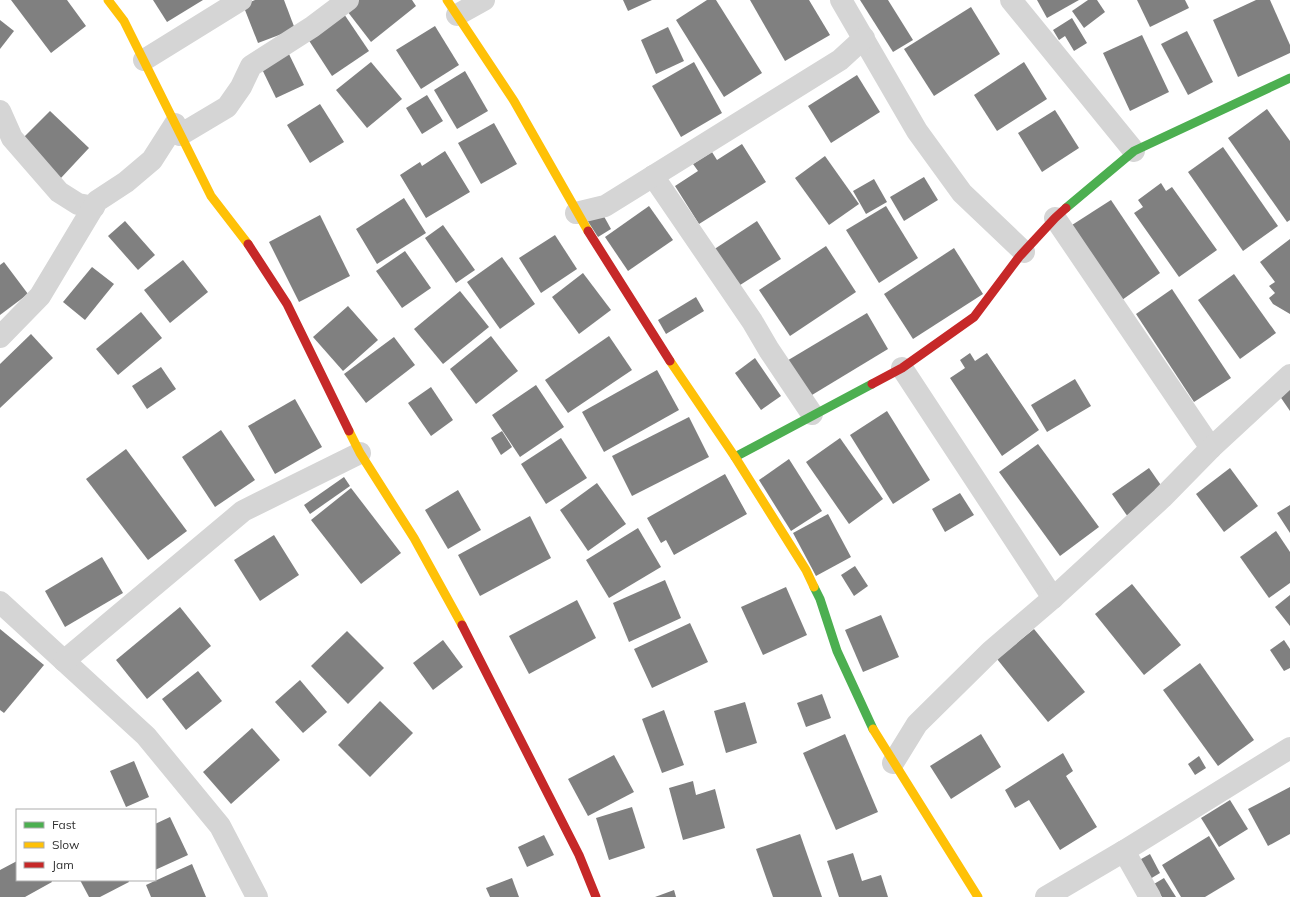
<svg xmlns="http://www.w3.org/2000/svg" width="1290" height="897" viewBox="0 0 1290 897" font-family="Mulish,sans-serif">
<style>
.building{fill:#808080}
.lines{fill:none;stroke-linecap:round;stroke-linejoin:round}
.street{stroke:#d5d5d5;stroke-width:22}
.fast{stroke:#4caf50;stroke-width:9}
.slow{stroke:#ffc107;stroke-width:9}
.jam{stroke:#c62828;stroke-width:9}
</style>
<rect width="100%" height="100%" fill="#fff"/>
<g class="building">
<path d="M11 0H67L86 26 51 53Z"/>
<path d="M153 0H203L167 22Z"/>
<path d="M255 0H284L295 29 258 43 243 5Z"/>
<path d="M352 0H412L416 6 371 42 344 7Z"/>
<path d="M623 0H652L628 11Z"/>
<path d="M707 0H716L762 73 724 97 676 20Z"/>
<path d="M750 0H809L830 35 785 61Z"/>
<path d="M860 0H888L913 40 893 52Z"/>
<path d="M1037 0H1079L1047 18Z"/>
<path d="M1088 0H1097L1105 12 1084 28 1072 11Z"/>
<path d="M1137 0H1185L1189 8 1150 27Z"/>
<path d="M1256 0H1270L1290 45V53L1238 77 1213 20Z"/>
<path d="M971 7 1000 54 934 96 904 49Z"/>
<path d="M342 11 369 51 332 76 306 36Z"/>
<path d="M1072 18 1087 43 1074 51 1065 36 1059 40 1053 30Z"/>
<path d="M0 20 14 31 0 49Z"/>
<path d="M435 26 459 65 421 89 396 50Z"/>
<path d="M668 27 684 61 656 74 641 40Z"/>
<path d="M1187 31 1213 82 1188 95 1161 44Z"/>
<path d="M1142 35 1169 92 1130 111 1103 53Z"/>
<path d="M287 50 304 85 276 98 259 63Z"/>
<path d="M371 62 402 99 367 128 336 90Z"/>
<path d="M694 62 722 113 681 137 652 86Z"/>
<path d="M1024 62 1047 99 997 131 974 95Z"/>
<path d="M465 71 488 111 457 129 434 90Z"/>
<path d="M857 75 880 112 831 143 808 106Z"/>
<path d="M427 95 443 121 422 134 406 108Z"/>
<path d="M320 104 344 142 310 163 287 125Z"/>
<path d="M1267 109 1290 141V220L1287 222 1228 138Z"/>
<path d="M1055 110 1079 148 1042 172 1018 133Z"/>
<path d="M50 111 89 148 60 179 20 141Z"/>
<path d="M494 123 517 164 481 184 458 143Z"/>
<path d="M742 144 766 182 699 224 675 186 698 171 693 164 712 152 717 160Z"/>
<path d="M1223 147 1278 226 1243 251 1188 172Z"/>
<path d="M445 151 470 192 426 218 400 175 420 162 422 166Z"/>
<path d="M825 156 859 204 829 225 795 178Z"/>
<path d="M924 177 938 200 904 221 890 197Z"/>
<path d="M874 179 887 202 866 214 853 191Z"/>
<path d="M1161 183 1166 191 1172 187 1217 250 1179 277 1134 213 1143 207 1138 200Z"/>
<path d="M404 198 426 233 377 264 356 229Z"/>
<path d="M1111 200 1160 273 1122 300 1072 225Z"/>
<path d="M649 206 673 240 628 271 605 237Z"/>
<path d="M886 206 918 258 879 283 846 230Z"/>
<path d="M601 211 611 229 598 237 587 220Z"/>
<path d="M320 215 350 276 299 302 269 242Z"/>
<path d="M125 221 155 255 138 270 108 236Z"/>
<path d="M757 221 781 259 737 287 713 250Z"/>
<path d="M443 225 475 270 456 283 425 238Z"/>
<path d="M555 235 577 269 541 293 519 258Z"/>
<path d="M1290 239V314L1273 304 1269 298 1275 293 1269 286 1275 282 1260 262Z"/>
<path d="M826 246 856 292 790 336 759 290Z"/>
<path d="M954 248 983 294 913 339 884 294Z"/>
<path d="M405 251 431 288 402 308 376 271Z"/>
<path d="M502 257 535 304 500 329 467 282Z"/>
<path d="M183 260 208 292 170 323 144 290Z"/>
<path d="M4 262 28 294 0 315V265Z"/>
<path d="M92 267 114 284 85 320 63 302Z"/>
<path d="M583 273 611 310 579 334 552 297Z"/>
<path d="M1234 274 1276 333 1240 359 1198 300Z"/>
<path d="M1172 289 1231 378 1194 402 1136 314Z"/>
<path d="M460 291 489 327 443 364 414 329Z"/>
<path d="M696 297 704 311 666 334 658 320Z"/>
<path d="M348 306 378 340 343 371 313 337Z"/>
<path d="M141 312 162 338 118 375 96 349Z"/>
<path d="M867 313 888 349 807 398 785 362Z"/>
<path d="M31 334 53 358 0 408V364Z"/>
<path d="M491 336 518 371 476 404 450 369Z"/>
<path d="M609 336 632 370 568 413 545 380Z"/>
<path d="M394 337 415 365 366 403 344 374Z"/>
<path d="M970 353 975 361 987 353 1039 430 1002 456 950 378 965 368 960 360Z"/>
<path d="M755 358 781 396 761 410 735 373Z"/>
<path d="M161 367 176 389 147 409 132 386Z"/>
<path d="M657 370 679 410 604 452 582 412Z"/>
<path d="M1075 379 1091 406 1047 432 1031 405Z"/>
<path d="M1290 383V411L1277 392Z"/>
<path d="M536 385 564 427 520 457 492 415Z"/>
<path d="M431 387 453 420 431 436 408 403Z"/>
<path d="M295 399 322 447 275 474 248 426Z"/>
<path d="M887 411 930 480 893 504 850 435Z"/>
<path d="M689 417 709 457 632 496 612 456Z"/>
<path d="M221 430 255 480 215 507 182 457Z"/>
<path d="M502 431 512 447 501 455 491 438Z"/>
<path d="M561 438 587 478 546 504 521 464Z"/>
<path d="M840 438 883 499 849 524 806 462Z"/>
<path d="M1038 444 1099 527 1060 556 999 472Z"/>
<path d="M126 449 187 531 148 560 86 479Z"/>
<path d="M789 459 822 511 791 531 759 480Z"/>
<path d="M1149 468 1165 491 1128 517 1112 494Z"/>
<path d="M1230 468 1258 506 1224 532 1196 494Z"/>
<path d="M725 474 747 514 674 555 666 540 661 543 647 518Z"/>
<path d="M344 477 350 486 310 514 304 505Z"/>
<path d="M597 483 626 524 588 551 560 510Z"/>
<path d="M351 488 401 553 361 584 311 520Z"/>
<path d="M458 490 481 530 448 549 425 510Z"/>
<path d="M960 493 974 515 945 532 932 509Z"/>
<path d="M1290 505V533L1277 513Z"/>
<path d="M828 514 851 557 816 576 793 533Z"/>
<path d="M530 516 551 558 480 596 458 555Z"/>
<path d="M638 528 661 567 609 598 586 560Z"/>
<path d="M1276 531 1290 552V583L1269 598 1240 557Z"/>
<path d="M274 535 299 575 260 601 234 560Z"/>
<path d="M102 557 123 593 65 627 45 591Z"/>
<path d="M855 566 868 586 854 596 841 575Z"/>
<path d="M665 580 681 618 629 642 613 603Z"/>
<path d="M1132 584 1181 645 1144 675 1095 614Z"/>
<path d="M786 587 807 635 763 655 741 607Z"/>
<path d="M1290 595V626L1275 607Z"/>
<path d="M577 600 596 638 529 674 509 636Z"/>
<path d="M180 607 211 646 147 699 116 660Z"/>
<path d="M881 615 899 657 863 672 845 630Z"/>
<path d="M690 623 708 662 652 688 634 649Z"/>
<path d="M0 629 44 665 4 713 0 710Z"/>
<path d="M1034 629 1085 692 1048 722 997 659Z"/>
<path d="M347 631 384 668 348 704 311 666Z"/>
<path d="M443 640 463 667 433 690 413 663Z"/>
<path d="M1284 640 1290 649V668L1284 671 1270 650Z"/>
<path d="M1200 663 1254 740 1218 766 1163 690Z"/>
<path d="M198 671 222 701 186 730 162 699Z"/>
<path d="M300 680 327 712 303 733 275 702Z"/>
<path d="M822 694 831 718 806 727 797 703Z"/>
<path d="M380 701 413 733 370 777 338 745Z"/>
<path d="M745 702 757 743 726 753 714 711Z"/>
<path d="M664 710 684 765 662 773 642 719Z"/>
<path d="M252 728 280 760 231 804 203 772Z"/>
<path d="M845 734 878 812 836 830 803 753Z"/>
<path d="M981 734 1001 767 951 799 930 766Z"/>
<path d="M1063 753 1073 771 1066 776 1097 827 1060 850 1029 800 1015 808 1005 790Z"/>
<path d="M614 755 634 792 588 816 568 779Z"/>
<path d="M1199 756 1206 768 1195 775 1188 764Z"/>
<path d="M134 761 149 797 126 807 110 771Z"/>
<path d="M693 781 696 795 715 789 725 828 683 840 669 788Z"/>
<path d="M1290 787V834L1268 846 1248 809Z"/>
<path d="M1230 800 1248 829 1219 847 1201 818Z"/>
<path d="M632 807 645 848 609 860 596 818Z"/>
<path d="M170 817 188 855 155 870V824Z"/>
<path d="M800 834 822 897H773L756 849Z"/>
<path d="M544 835 554 855 527 867 518 847Z"/>
<path d="M1209 836 1235 879 1205 897H1181L1162 865Z"/>
<path d="M853 853 862 881 881 875 888 897H839L827 861Z"/>
<path d="M1150 854 1160 873 1145 882 1134 863Z"/>
<path d="M17 861V880H51L52 882 25 897H0V870Z"/>
<path d="M192 864 206 897H151L146 885Z"/>
<path d="M512 878 519 897H490L486 888Z"/>
<path d="M1164 878 1176 897H1162L1154 884Z"/>
<path d="M80 880H128L129 882 100 897H89Z"/>
<path d="M674 890 676 897H655Z"/>
</g>
<g class="lines">
<g class="street">
<path d="M841 0 917 131 962 193 1024 252"/>
<path d="M1011 0 1134 151"/>
<path d="M457 15 484 0"/>
<path d="M144 60 241 0"/>
<path d="M0 111 12 138 59 192 78 204 94 207"/>
<path d="M180 135 227 107 241 87 251 66 312 27 348 0"/>
<path d="M653 176 752 321 769 350 812 414"/>
<path d="M576 213 605 206 840 60 864 38"/>
<path d="M1055 218 1211 448"/>
<path d="M0 337 40 296 97 201 126 182 152 160 175 124"/>
<path d="M902 368 1053 598"/>
<path d="M0 602 146 736 220 826 257 897"/>
<path d="M64 661 243 511 360 453"/>
<path d="M893 763 917 724 991 651 1053 598 1162 498 1211 448 1290 375"/>
<path d="M1124 851 1150 897"/>
<path d="M1046 897 1124 851 1290 748"/>
</g>
<g class="fast">
<path d="M1066 208 1134 151 1290 78"/>
<path d="M735 457 872 384"/>
<path d="M814 587 820 599 837 651 873 729"/>
</g>
<g class="slow">
<path d="M108 0 124 21 211 196 248 244"/>
<path d="M447 0 514 101 588 231"/>
<path d="M670 361 735 457 806 570 814 587"/>
<path d="M349 431 360 453 414 538 462 625"/>
<path d="M873 729 978 897"/>
</g>
<g class="jam">
<path d="M588 231 670 361"/>
<path d="M248 244 287 304 349 431"/>
<path d="M872 384 902 368 974 317 1019 257 1055 218 1066 208"/>
<path d="M462 625 579 855 596 897"/>
</g>
</g>
<rect x="16" y="809" width="140" height="72" fill="#ffffff" stroke="#adadad"/>
<rect x="24" y="822" width="20" height="6" fill="#4caf50" stroke="#adadad"/>
<text x="52" y="829" font-size="12" fill="#313131">Fast</text>
<rect x="24" y="842" width="20" height="6" fill="#ffc107" stroke="#adadad"/>
<text x="52" y="849" font-size="12" fill="#313131">Slow</text>
<rect x="24" y="862" width="20" height="6" fill="#c62828" stroke="#adadad"/>
<text x="52" y="869" font-size="12" fill="#313131">Jam</text>
</svg>
